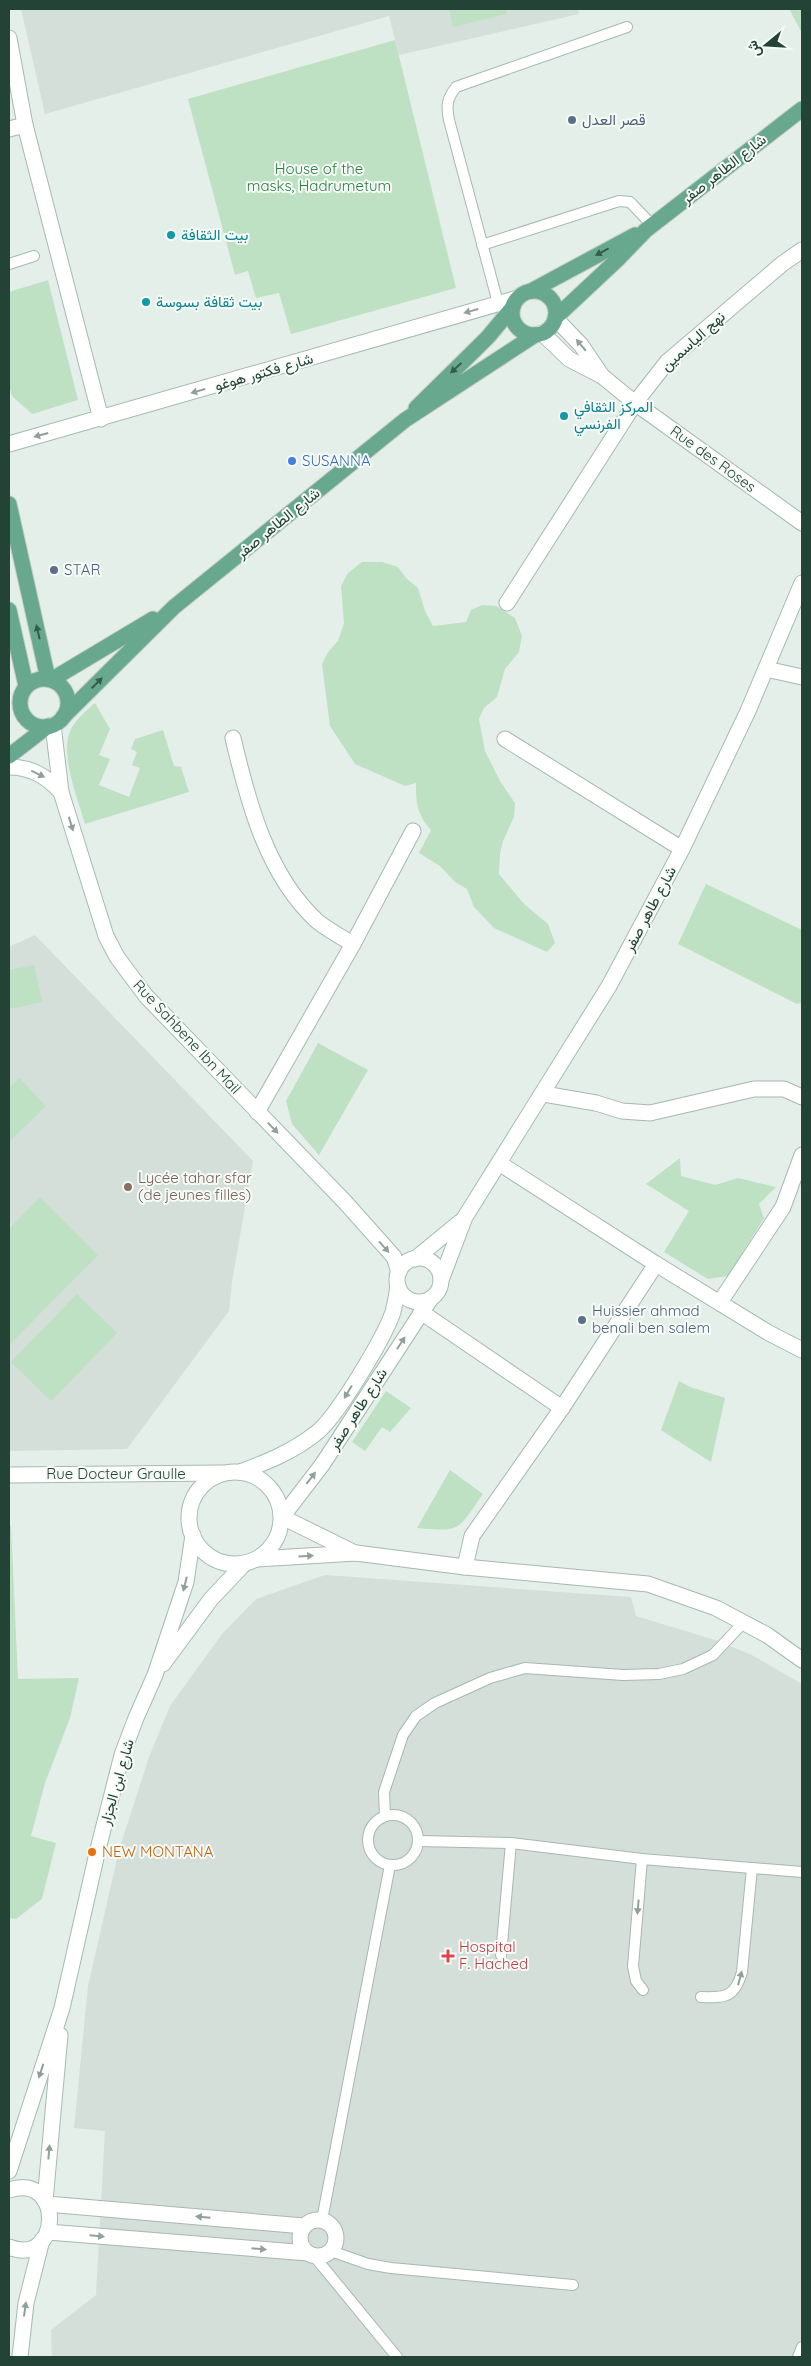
<svg xmlns="http://www.w3.org/2000/svg" width="811" height="2366" viewBox="0 0 811 2366" font-family="Quicksand,Vazirmatn,sans-serif">
<style>
.built{fill:#d3dfd8}
.green{fill:#bde1c2}
.lines{fill:none;stroke-linecap:round;stroke-linejoin:round}
.lane-casing{stroke:#a7b8b0;stroke-width:12}
.street-casing{stroke:#a7b8b0;stroke-width:17}
.secondary-casing{stroke:#a3bcaf;stroke-width:17}
.primary-casing{stroke:#c1cac7;stroke-width:17}
.lane{stroke:#fff;stroke-width:10}
.street{stroke:#fff;stroke-width:15}
.secondary{stroke:#fff;stroke-width:15}
.primary{stroke:#67a88e;stroke-width:15}
.oneway{fill:#335c4c}
.oneway2{fill:#90a19a}
.service-dot{fill:#5c6f8a;stroke:#f6fbf8;stroke-width:2}
.culture-dot{fill:#0f9aa8;stroke:#f6fbf8;stroke-width:2}
.shop-dot{fill:#3f7fe0;stroke:#f6fbf8;stroke-width:2}
.education-dot{fill:#8d6e63;stroke:#f6fbf8;stroke-width:2}
.food-dot{fill:#e8710a;stroke:#f6fbf8;stroke-width:2}
.health-dot{fill:#e0444e;stroke:#f6fbf8;stroke-width:2}
.labels{text-anchor:middle;stroke-width:4;stroke-linejoin:round;paint-order:stroke}
.service-label{font-size:15px;fill:#4e5e75;stroke:#f6fbf8;text-anchor:start}
.park-label{font-size:15px;fill:#297d3e;stroke:#f6fbf8}
.street-label{font-size:15px;fill:#224336;stroke:#f6fbf8}
.culture-label{font-size:15px;fill:#0d838f;stroke:#f6fbf8;text-anchor:start}
.shop-label{font-size:15px;fill:#366cbe;stroke:#f6fbf8;text-anchor:start}
.education-label{font-size:15px;fill:#785e54;stroke:#f6fbf8;text-anchor:start}
.food-label{font-size:15px;fill:#c56008;stroke:#f6fbf8;text-anchor:start}
.health-label{font-size:15px;fill:#be3a42;stroke:#f6fbf8;text-anchor:start}
</style>
<rect width="100%" height="100%" fill="#e5efe9"/>
<g class="built">
<path d="M21 9H578L579 14 399 55 389 16 45 114Z"/>
<path d="M35 935 253 1161 232 1282 229 1311 127 1449 9 1451V947Z"/>
<path d="M325 1575 631 1597 636 1616 715 1640 752 1655 802 1684V2357H52L51 2330 96 2295 105 2131 74 2128 88 1986 119 1850 149 1757 170 1706 222 1634 256 1599Z"/>
</g>
<g class="green">
<path d="M449 9H506L507 14 453 27Z"/>
<path d="M789 9H802V33Z"/>
<path d="M395 40 456 288 291 334 279 293 256 298 248 271 235 275 188 99Z"/>
<path d="M48 280 78 400 32 414 12 396 9 385V292Z"/>
<path d="M362 562H382L398 567 406 578 418 588 425 611 433 626 466 622 471 610 482 605 496 606 515 618 522 636 519 652 505 669 497 697 484 708 479 719 485 751 500 781 515 803 514 817 503 841 500 854 499 874 524 904 548 924 555 943 547 952 494 928 474 907 467 889 455 882 440 866 419 853 431 830C417 814 416 804 416 783L405 786 355 764 330 726 322 664 328 652 338 641 344 623 341 586 348 573Z"/>
<path d="M95 703 110 729 99 755 110 759 99 785 129 797 140 768 132 765 137 752 131 749 135 739 163 730 174 766 181 767 189 792 85 824C78 799 59 754 71 729 77 718 86 711 95 703Z"/>
<path d="M706 884 802 930V1003L797 1004 678 944Z"/>
<path d="M34 965 42 1002 9 1009V970Z"/>
<path d="M318 1043 368 1070 319 1155 292 1124 286 1101Z"/>
<path d="M19 1078 46 1106 9 1142V1088Z"/>
<path d="M680 1158 681 1176 715 1185 738 1178 776 1187 759 1204 764 1218 728 1276 708 1279 664 1252 689 1211 646 1184Z"/>
<path d="M40 1197 98 1255 9 1345V1229Z"/>
<path d="M77 1294 117 1333 51 1401 11 1362Z"/>
<path d="M679 1381 690 1387 725 1398 711 1462 661 1430Z"/>
<path d="M386 1391 411 1408 390 1432 382 1427 365 1451 352 1442Z"/>
<path d="M450 1470 483 1494C457 1531 462 1532 417 1528Z"/>
<path d="M9 1526H11L18 1679 79 1678 70 1718 45 1783 31 1836 56 1843 42 1899 16 1919 9 1918Z"/>
</g>
<g class="lines">
<defs>
<g id="lane">
<path d="M482 245 619 201 630 202 652 225"/>
<path d="M9 264 34 256"/>
<path d="M498 303 449 120C446 105 447 99 456 87L627 27"/>
<circle cx="393" cy="1840" r="25"/>
<path d="M385 1816 384 1792 403 1735 416 1716 435 1703 490 1678 525 1668 623 1675 659 1674 683 1669 713 1655 743 1623"/>
<path d="M418 1841 511 1843 642 1859 802 1872"/>
<path d="M642 1859 633 1966 636 1981 643 1990"/>
<path d="M501 1955 511 1843"/>
<path d="M701 1997C726 1998 735 1997 742 1972L752 1868"/>
<path d="M322 2220 390 1865"/>
<path d="M331 2251 368 2264 391 2268 573 2285"/>
<path d="M314 2256 397 2357"/>
<path d="M798 2357 802 2347"/>
</g>
<g id="street">
<path d="M9 38 25 125 101 419"/>
<path d="M9 129 25 125"/>
<path d="M555 318 581 345 602 376"/>
<path d="M542 333 569 359 602 376 635 403 802 523"/>
<path d="M9 444 518 298"/>
<path d="M507 603 635 403 667 362 782 264 802 250"/>
<path d="M766 669 802 677"/>
<path d="M233 738C248 802 267 875 317 921 328 930 341 937 353 944"/>
<path d="M505 739 682 849"/>
<path d="M544 1094 596 1103 622 1111 650 1113 754 1089H784L802 1097"/>
<path d="M257 1112 353 944 413 831"/>
<path d="M499 1163 656 1264 769 1333 802 1350"/>
<path d="M720 1302 783 1207 802 1155"/>
<path d="M421 1312 562 1408"/>
<path d="M9 1475 222 1473"/>
<path d="M282 1517 355 1553"/>
<path d="M257 1559 356 1553 465 1567 648 1584 716 1608 767 1635 802 1660"/>
<path d="M465 1567 472 1536 562 1408 656 1264"/>
<path d="M47 2204 304 2226"/>
<circle cx="318" cy="2238" r="18"/>
<path d="M48 2232 308 2253"/>
</g>
<g id="secondary">
<path d="M53 725 61 792 106 936 117 957 146 996 345 1202 394 1257 399 1272"/>
<path d="M9 767C31 767 46 776 61 792"/>
<circle cx="419" cy="1280" r="22"/>
<path d="M415 1259 460 1222"/>
<path d="M441 1280 465 1217 609 986 682 849 748 711 802 583"/>
<path d="M240 1472C267 1462 292 1452 315 1434 336 1419 384 1338 393 1312 395 1304 397 1294 398 1286"/>
<circle cx="235" cy="1518" r="46"/>
<path d="M282 1517 322 1465 431 1298"/>
<path d="M163 1664 211 1599 245 1563"/>
<path d="M9 2171 62 2008 98 1849 122 1755 136 1718 155 1675 186 1582 193 1535"/>
<path d="M9 2190C65 2172 61 2268 9 2247"/>
<path d="M45 2201 60 2035"/>
<path d="M20 2357 26 2303 42 2240"/>
</g>
<g id="primary">
<path d="M531 291 635 235"/>
<circle cx="534" cy="313" r="22"/>
<path d="M555 318 617 260 646 230 802 109"/>
<path d="M416 408 488 337 513 307"/>
<path d="M9 504 48 679"/>
<path d="M9 610 26 686"/>
<circle cx="44" cy="703" r="24"/>
<path d="M51 680 153 619"/>
<path d="M63 717 174 607 405 420 535 335"/>
<path d="M9 756 48 726"/>
</g>
</defs>
<use href="#lane" class="lane-casing"/>
<use href="#street" class="street-casing"/>
<use href="#secondary" class="secondary-casing"/>
<use href="#primary" class="primary-casing"/>
<use href="#lane" class="lane"/>
<use href="#street" class="street"/>
<use href="#secondary" class="secondary"/>
<use href="#primary" class="primary"/>
</g>
<defs><path id="oneway-solid" d="M-6-.8H1V-3.2L6.5 0L1 3.2V.8H-6Z" transform="scale(1.25)"/></defs>
<g class="oneway">
<use href="#oneway-solid" transform="translate(602 252) rotate(152)"/>
<use href="#oneway-solid" transform="translate(456 368) rotate(137)"/>
<use href="#oneway-solid" transform="translate(38 632) rotate(-103)"/>
<use href="#oneway-solid" transform="translate(97 683) rotate(-45)"/>
</g>
<g class="oneway2">
<use href="#oneway-solid" transform="translate(471 311) rotate(164)"/>
<use href="#oneway-solid" transform="translate(581 345) rotate(-130)"/>
<use href="#oneway-solid" transform="translate(198 391) rotate(164)"/>
<use href="#oneway-solid" transform="translate(41 435) rotate(165)"/>
<use href="#oneway-solid" transform="translate(38 774) rotate(26)"/>
<use href="#oneway-solid" transform="translate(71 824) rotate(73)"/>
<use href="#oneway-solid" transform="translate(273 1128) rotate(46)"/>
<use href="#oneway-solid" transform="translate(384 1247) rotate(48)"/>
<use href="#oneway-solid" transform="translate(401 1343) rotate(-57)"/>
<use href="#oneway-solid" transform="translate(348 1392) rotate(121)"/>
<use href="#oneway-solid" transform="translate(311 1478) rotate(-52)"/>
<use href="#oneway-solid" transform="translate(306 1556) rotate(-3)"/>
<use href="#oneway-solid" transform="translate(185 1584) rotate(104)"/>
<use href="#oneway-solid" transform="translate(638 1907) rotate(95)"/>
<use href="#oneway-solid" transform="translate(740 1978) rotate(-75)"/>
<use href="#oneway-solid" transform="translate(41 2071) rotate(108)"/>
<use href="#oneway-solid" transform="translate(49 2152) rotate(-85)"/>
<use href="#oneway-solid" transform="translate(203 2217) rotate(-175)"/>
<use href="#oneway-solid" transform="translate(97 2236) rotate(5)"/>
<use href="#oneway-solid" transform="translate(259 2249) rotate(5)"/>
<use href="#oneway-solid" transform="translate(25 2309) rotate(-82)"/>
</g>
<g class="service-dot">
<circle cx="572" cy="120" r="5"/>
<circle cx="54" cy="570" r="5"/>
<circle cx="582" cy="1320" r="5"/>
</g>
<g class="culture-dot">
<circle cx="171" cy="235" r="5"/>
<circle cx="146" cy="302" r="5"/>
<circle cx="564" cy="416" r="5"/>
</g>
<circle class="shop-dot" cx="292" cy="461" r="5"/>
<circle class="education-dot" cx="128" cy="1187" r="5"/>
<circle class="food-dot" cx="92" cy="1852" r="5"/>
<path class="health-dot" d="M445.5 1948.5h5v5h5v5h-5v5h-5v-5h-5v-5h5z"/>
<g class="labels">
<g class="service-label">
<text x="582" y="125">قصر العدل</text>
<text x="64" y="575">STAR</text>
<text x="592" y="1316">Huissier ahmad<tspan x="592" dy="17">benali ben salem</tspan></text>
</g>
<g class="park-label">
<text x="319" y="174">House of the<tspan x="319" dy="17">masks, Hadrumetum</tspan></text>
</g>
<g class="street-label">
<text transform="translate(724 169) rotate(-38)" y="5">شارع الطاهر صفر</text>
<text transform="translate(693 341) rotate(-42)" y="5">نهج الياسمين</text>
<text transform="translate(264 372) rotate(-16)" y="5">شارع فكتور هوغو</text>
<text transform="translate(713 459) rotate(36)" y="5">Rue des Roses</text>
<text transform="translate(278 523) rotate(-39)" y="5">شارع الطاهر صفر</text>
<text transform="translate(650 909) rotate(-62)" y="5">شارع طاهر صفر</text>
<text transform="translate(187 1037) rotate(47)" y="5">Rue Sahbene Ibn Mail</text>
<text transform="translate(358 1409) rotate(-57)" y="5">شارع طاهر صفر</text>
<text x="116" y="1479">Rue Docteur Graulle</text>
<text transform="translate(117 1782) rotate(-74)" y="5">شارع ابن الجزار</text>
</g>
<g class="culture-label">
<text x="181" y="240">بيت الثقافة</text>
<text x="156" y="307">بيت ثقافة بسوسة</text>
<text x="574" y="412">المركز الثقافي<tspan x="574" dy="17">الفرنسي</tspan></text>
</g>
<g class="shop-label">
<text x="302" y="466">SUSANNA</text>
</g>
<g class="education-label">
<text x="138" y="1183">Lycée tahar sfar<tspan x="138" dy="17">(de jeunes filles)</tspan></text>
</g>
<g class="food-label">
<text x="102" y="1857">NEW MONTANA</text>
</g>
<g class="health-label">
<text x="459" y="1952">Hospital<tspan x="459" dy="17">F. Hached</tspan></text>
</g>
</g>
<rect width="811" height="2366" fill="none" stroke="#224336" stroke-width="20"/>
<g transform="translate(766 45) rotate(252)" stroke="#f6fbf8" stroke-width="4" paint-order="stroke">
<path d="M0-4L9 19L0 12L-9 19Z" fill="#224336"/>
<text y="-8" font-size="14" font-weight="bold" text-anchor="middle" fill="#224336">ش</text>
</g>
</svg>
